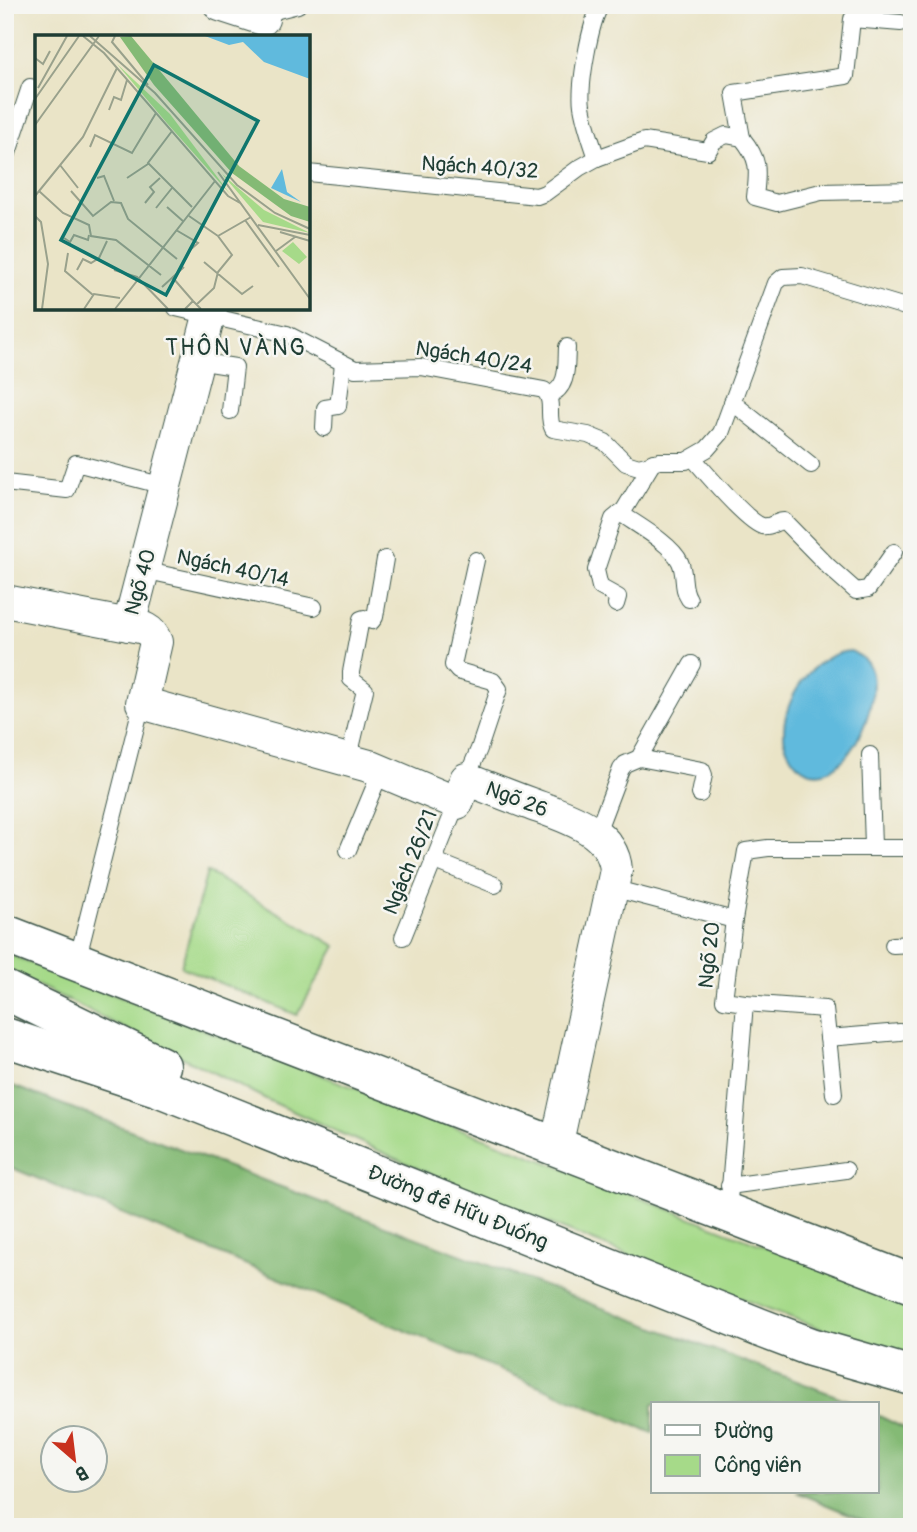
<svg xmlns="http://www.w3.org/2000/svg" width="917" height="1532" viewBox="0 0 917 1532" font-family="Pangolin,sans-serif">
<style>
.green{fill:#a6da89;stroke:#628c5e;stroke-width:2}
.forest{fill:#84ba75;stroke:#527c54;stroke-width:2}
.water{fill:#60badd;stroke:#407c88;stroke-width:2}
.lines{fill:none;stroke-linecap:round;stroke-linejoin:round}
.lane-casing{stroke:#3d564a;stroke-width:18}
.street-casing{stroke:#3d564a;stroke-width:34}
.secondary-casing{stroke:#3d564a;stroke-width:41}
.lane{stroke:#fff;stroke-width:16}
.street{stroke:#fff;stroke-width:32}
.secondary{stroke:#fff;stroke-width:38}
.labels{text-anchor:middle;stroke-width:5;stroke-linejoin:round;paint-order:stroke}
.street-label{font-size:21px;fill:#1f3d34;stroke:#f6f6f2}
.neighbourhood-label{font-size:23px;letter-spacing:2px;fill:#1f3d34;stroke:#f6f6f2}
.inset-road{fill:none;stroke:#99a18c;stroke-width:2}
.view{fill:#0f766e;fill-opacity:0.15;stroke:#0f766e;stroke-width:3.5}
.inset-edge{fill:none;stroke:#1f3d34;stroke-width:3.5}
</style>
<rect width="100%" height="100%" fill="#f6f6f2"/>
<filter id="ink" filterUnits="userSpaceOnUse"><feTurbulence type="fractalNoise" baseFrequency=".0143" numOctaves="2"/><feDisplacementMap in="SourceGraphic" scale="14" xChannelSelector="R" yChannelSelector="G"/><feConvolveMatrix kernelMatrix="1 2 1 2 8 2 1 2 1" color-interpolation-filters="sRGB"/></filter>
<filter id="wash" filterUnits="userSpaceOnUse"><feTurbulence type="fractalNoise" baseFrequency=".00686" numOctaves="4" result="noise"/><feDisplacementMap in="SourceGraphic" scale="28" xChannelSelector="R" yChannelSelector="G"/><feGaussianBlur stdDeviation="1.57" result="paint"/><feColorMatrix in="noise" values="0 0 0 0 0 0 0 0 0 0 0 0 0 0 0 0 0 1.4 0 .05"/><feComposite in="paint" operator="in"/></filter>
<g filter="url(#wash)">
<rect width="100%" height="100%" fill="#eae4c7"/>
<g class="green">
<path d="M207 872 336 946 297 1015 181 967Z"/>
<path d="M5 953 912 1303V1359L840 1336 633 1257 454 1185 266 1099 5 969Z"/>
</g>
<g class="forest">
<path d="M5 1083 847 1400 855 1404H653V1433L5 1165Z"/>
<path d="M877 1415 912 1432V1527H880L796 1492H877Z"/>
</g>
<path class="water" d="M851 651C858 655 864 658 868 664 888 697 841 804 797 764 790 757 784 745 784 735 782 700 814 652 851 651Z"/>
</g>
<g filter="url(#ink)">
<g class="lines">
<defs>
<g id="lane">
<path d="M263 19 278 10 298 5"/>
<path d="M742 138 734 93 846 76 852 19 901 23"/>
<path d="M597 158C591 141 585 124 582 106 579 85 590 22 601 5"/>
<path d="M5 162 30 87 37 89"/>
<path d="M308 173 537 196 545 193 579 168 597 158 644 141 708 151 714 141 726 135 742 138C760 160 758 170 755 197L777 203 821 192 912 190"/>
<path d="M176 308 287 334 355 369 421 367 544 390C555 402 546 416 553 429L588 435 605 442 626 463 639 467 659 461H686L707 449 721 433 776 283 783 277 802 276 912 309"/>
<path d="M197 361 235 367 230 411"/>
<path d="M549 395C569 388 566 365 567 347"/>
<path d="M732 402 811 465"/>
<path d="M324 428 325 408 338 406 343 364"/>
<path d="M693 458C704 471 748 522 762 526 770 528 776 521 784 521L829 567 856 591 868 589 894 552"/>
<path d="M5 483 67 490 76 463 164 486"/>
<path d="M620 513C637 525 672 544 680 562 686 575 681 587 689 599"/>
<path d="M143 570 314 607"/>
<path d="M616 604 618 597 600 587 596 570 613 519 624 510 653 462"/>
<path d="M870 755 873 846"/>
<path d="M639 758 702 770 704 775 700 794"/>
<path d="M348 761 365 690 351 679V672L361 619 364 618 372 621 375 617 385 559"/>
<path d="M466 779 479 749 499 689 493 681 458 671 453 665 476 560"/>
<path d="M596 835 621 769 625 764 639 758 692 664"/>
<path d="M348 850 381 771"/>
<path d="M433 860 495 885"/>
<path d="M612 888 734 920"/>
<path d="M403 937 457 803"/>
<path d="M893 945 912 944"/>
<path d="M77 961 142 703"/>
<path d="M745 1003 825 1009 834 1094"/>
<path d="M828 1038 900 1032"/>
<path d="M729 1186 846 1170"/>
<path d="M728 1213 745 1003 724 1000 734 920 746 851 768 848H912"/>
</g>
<g id="street">
<path d="M220 5 263 19"/>
<path d="M211 308 129 625C142 627 151 628 156 642L142 703 369 766 457 803 466 779C486 787 507 795 528 803 560 815 613 828 616 870L556 1147"/>
<path d="M5 601 129 625"/>
</g>
<g id="secondary">
<path d="M5 934 912 1284"/>
<path d="M5 990 161 1066"/>
<path d="M5 1037 160 1088 761 1328 811 1347 912 1376"/>
</g>
</defs>
<use href="#lane" class="lane-casing"/>
<use href="#street" class="street-casing"/>
<use href="#secondary" class="secondary-casing"/>
<use href="#lane" class="lane"/>
<use href="#street" class="street"/>
<use href="#secondary" class="secondary"/>
</g>
</g>
<g class="labels">
<g class="street-label">
<text transform="translate(480 167) rotate(4)" y="7">Ngách 40/32</text>
<text transform="translate(474 357) rotate(9)" y="7">Ngách 40/24</text>
<text transform="translate(233 568) rotate(12)" y="7">Ngách 40/14</text>
<text transform="translate(140 582) rotate(-75)" y="7">Ngõ 40</text>
<text transform="translate(517 799) rotate(21)" y="7">Ngõ 26</text>
<text transform="translate(410 862) rotate(-68)" y="7">Ngách 26/21</text>
<text transform="translate(709 955) rotate(-84)" y="7">Ngõ 20</text>
<text transform="translate(458 1207) rotate(22)" y="7">Đường đê Hữu Đuống</text>
</g>
<g class="neighbourhood-label">
<text x="236" y="355">THÔN VÀNG</text>
</g>
</g>
<g transform="translate(35 35)">
<rect width="275" height="275" fill="#eae4c7"/>
<path d="M82 29 135 79 195 159 131 87ZM187 139 229 175 275 198 228 187ZM258 207 272 222 264 229 247 216Z" fill="#a6da89"/>
<path d="M96 1 204 131 249 164 275 172V187L256 181 197 138 119 50 85 2Z" fill="#84ba75"/>
<path d="M170 1H275V44L229 27 208 7 194 10ZM247 134 252 157 266 167 236 153Z" fill="#60badd"/>
<path class="inset-road" d="M48 1 69 18 193 161 205 168M55 1 120 58 202 150 240 178 275 194M80 1 77 7 113 50M0 23 8 29 15 16M3 53 32 1M0 64 44 1M74 75 79 62 86 65 92 45M0 90 64 1M137 96 113 128 157 172M55 112 60 100 97 118 121 78M25 130 43 153M183 137 275 264M62 143 69 141 79 166M92 143 113 129M4 156 28 178 54 190 56 201 81 205 126 240M36 156 58 181 76 167 86 168 93 184 142 224M0 161 48 102 82 33M110 168 119 157 115 152 125 143M132 172 149 187M121 173 137 153M0 181 6 187 13 229 7 274M154 181 183 201M210 185 244 232M223 190 275 200M141 195 163 208 154 216M245 197 275 206M29 203 35 207 39 200 53 205 54 200M241 216 260 202M33 218 30 236 58 260M169 227 207 259 218 251M42 235 48 224 56 228 64 223 72 206M79 235 102 242 133 274M138 243 158 266M127 252 149 232M161 270 179 253 183 237 197 220 183 201 216 182M49 274 59 259 85 263M80 274 180 146M150 274 158 266 166 274"/>
<path class="view" d="M119 30 223 86 131 260 26 205Z"/>
<rect width="275" height="275" class="inset-edge"/>
</g>
<rect width="917" height="1532" fill="none" stroke="#f6f6f2" stroke-width="28"/>
<rect x="651" y="1402" width="228" height="91" fill="#f6f6f2" stroke="#a0aca6" stroke-width="2"/>
<rect x="665" y="1425" width="35" height="10" fill="#ffffff" stroke="#a0aca6" stroke-width="2"/>
<text x="714" y="1438" font-size="21" fill="#1f3d34">Đường</text>
<rect x="665" y="1455" width="35" height="21" fill="#a6da89" stroke="#a0aca6" stroke-width="2"/>
<text x="714" y="1472" font-size="21" fill="#1f3d34">Công viên</text>
<g transform="translate(74 1459) rotate(152)"><circle r="33" fill="#f6f6f2" stroke="#a0aca6" stroke-width="2"/>
<path d="M0-5L12 26L0 18L-12 26Z" fill="#c8321e"/>
<text y="-10" font-size="19" font-weight="bold" text-anchor="middle" fill="#1f3d34">B</text>
</g>
</svg>
